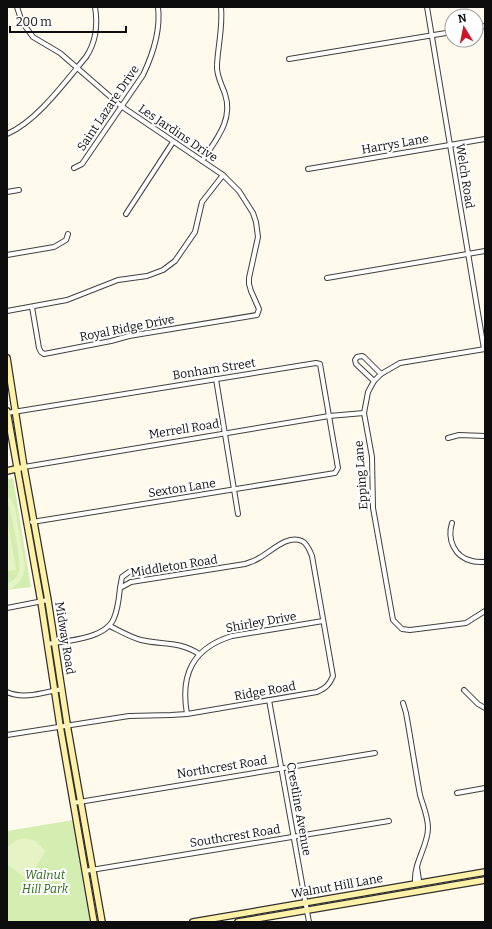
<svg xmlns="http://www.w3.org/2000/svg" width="492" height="929" viewBox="0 0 492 929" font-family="Bitter,serif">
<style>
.green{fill:#d4eeb2}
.pitch{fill:#e6f4c5}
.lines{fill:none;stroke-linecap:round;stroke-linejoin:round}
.street-casing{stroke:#404040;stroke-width:6}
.secondary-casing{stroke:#2f2f2f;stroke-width:8}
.street{stroke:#fff;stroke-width:4}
.secondary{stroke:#fff1a7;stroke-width:5.5}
.labels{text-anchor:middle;stroke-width:4;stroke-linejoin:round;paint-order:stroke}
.street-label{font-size:12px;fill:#0d0d0d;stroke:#fff}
.park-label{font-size:12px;font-style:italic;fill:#2c6b17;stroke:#fff}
</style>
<rect width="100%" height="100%" fill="#fffaec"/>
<g class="green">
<path d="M13 478 31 587 7 590V479Z"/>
<path d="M73 820 90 922H7V831Z"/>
</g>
<g class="pitch">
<path d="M7 495 12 501 15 508 25 567C24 578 18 586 7 590V584C13 581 18 577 19 571 22 561 12 521 10 508L7 502Z"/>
<path d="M7 517 16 570 7 571Z"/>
<path d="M24 838 35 841 46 851 29 877 25 878 7 864V847L15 841Z"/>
</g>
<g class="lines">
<defs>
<g id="street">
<path d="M17 7 22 22 33 37 60 53 121 106 223 175 239 191 253 213 256 222 258 237 249 278V284L251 291 259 309 257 315 129 336 111 341 44 354 41 352 39 348 32 307"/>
<path d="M427 7 484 349"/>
<path d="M476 28 485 26"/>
<path d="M289 59 452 32"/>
<path d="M7 134C37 121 65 82 86 57 96 42 98 25 95 7"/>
<path d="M202 161C215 141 234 120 225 94 222 85 216 75 217 65 218 45 223 27 221 7"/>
<path d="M74 168 82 164 143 75C153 54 161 31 158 7"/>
<path d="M308 169 485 139"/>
<path d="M7 192 19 190"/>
<path d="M126 214 173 142"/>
<path d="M7 255 54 247 66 240 68 234"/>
<path d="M327 278 485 251"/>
<path d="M7 311 67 300 118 280 147 276 163 270 175 261 195 232 202 202 223 175"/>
<path d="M485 349 400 363 381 374 374 381 368 392 364 413 372 457 373 508 393 620 402 629 410 630 466 623 485 611"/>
<path d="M216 379 238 514"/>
<path d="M374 381 356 364 355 360 357 357 362 356 364 357 381 374"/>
<path d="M7 413 316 363 320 364 338 468 335 473 32 522"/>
<path d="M448 438 459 435 485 436"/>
<path d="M24 467 329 416 364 413"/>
<path d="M452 523C447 539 454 557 472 561 476 562 481 562 485 562"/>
<path d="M120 588 122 577 129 572C136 571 141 573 143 580"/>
<path d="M7 608 48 600"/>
<path d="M110 626C120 631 130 637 141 640 162 645 180 641 199 654"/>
<path d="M464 690 478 704 485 708"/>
<path d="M7 692C24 700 45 692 62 689"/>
<path d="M269 700 309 922"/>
<path d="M403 703 406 713C411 740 415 768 420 795 423 806 428 816 428 828 428 846 414 862 415 881L418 884"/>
<path d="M187 714C180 674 193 648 232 636L323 621"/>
<path d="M7 735 129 716 171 715 187 714 317 692C326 688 329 685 333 676L312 556C310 551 307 543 302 541 287 534 271 552 259 558 255 561 250 562 245 564L131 582 120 588C119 598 118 609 114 618 106 639 66 641 47 644"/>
<path d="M457 793 485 788"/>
<path d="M73 803 375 753"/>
<path d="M417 867 419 880 418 884"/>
<path d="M85 871 389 821"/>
</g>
<g id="secondary">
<path d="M7 358 24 467 48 600 68 730 102 922"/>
<path d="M7 411 41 602 60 726 94 922"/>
<path d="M7 471 20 468"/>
<path d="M193 922 485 872"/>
<path d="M238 922 485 880"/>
</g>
</defs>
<use href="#street" class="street-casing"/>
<use href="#secondary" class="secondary-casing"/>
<use href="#street" class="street"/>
<use href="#secondary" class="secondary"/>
</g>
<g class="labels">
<g class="street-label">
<text transform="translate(108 108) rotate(-56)" y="4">Saint Lazare Drive</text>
<text transform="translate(178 133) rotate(34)" y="4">Les Jardins Drive</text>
<text transform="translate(395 144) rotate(-10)" y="4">Harrys Lane</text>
<text transform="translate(465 176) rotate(81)" y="4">Welch Road</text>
<text transform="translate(127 328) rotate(-11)" y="4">Royal Ridge Drive</text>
<text transform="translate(214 369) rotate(-9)" y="4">Bonham Street</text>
<text transform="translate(184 429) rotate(-9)" y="4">Merrell Road</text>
<text transform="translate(361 475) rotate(-94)" y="4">Epping Lane</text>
<text transform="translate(182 488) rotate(-9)" y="4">Sexton Lane</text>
<text transform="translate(174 566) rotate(-9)" y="4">Middleton Road</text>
<text transform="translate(261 622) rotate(-10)" y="4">Shirley Drive</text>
<text transform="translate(65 638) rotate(81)" y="4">Midway Road</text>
<text transform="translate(265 691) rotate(-10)" y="4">Ridge Road</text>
<text transform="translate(222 767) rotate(-9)" y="4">Northcrest Road</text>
<text transform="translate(299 809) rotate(80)" y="4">Crestline Avenue</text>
<text transform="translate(235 836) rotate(-9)" y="4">Southcrest Road</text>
<text transform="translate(337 886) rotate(-10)" y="4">Walnut Hill Lane</text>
</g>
<g class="park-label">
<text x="45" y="879">Walnut<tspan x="45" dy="14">Hill Park</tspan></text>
</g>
</g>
<rect width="492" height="929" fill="none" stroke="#0d0d0d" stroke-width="16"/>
<g transform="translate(464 28) rotate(350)"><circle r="19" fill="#ffffff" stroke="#9e9e9e"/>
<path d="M0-3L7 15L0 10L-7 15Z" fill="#cb1728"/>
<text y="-6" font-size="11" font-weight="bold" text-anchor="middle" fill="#0d0d0d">N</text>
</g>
<path d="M10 26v6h116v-6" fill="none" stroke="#0d0d0d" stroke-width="2"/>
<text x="16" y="26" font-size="12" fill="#0d0d0d" stroke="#ffffff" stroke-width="3" paint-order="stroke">200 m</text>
</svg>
